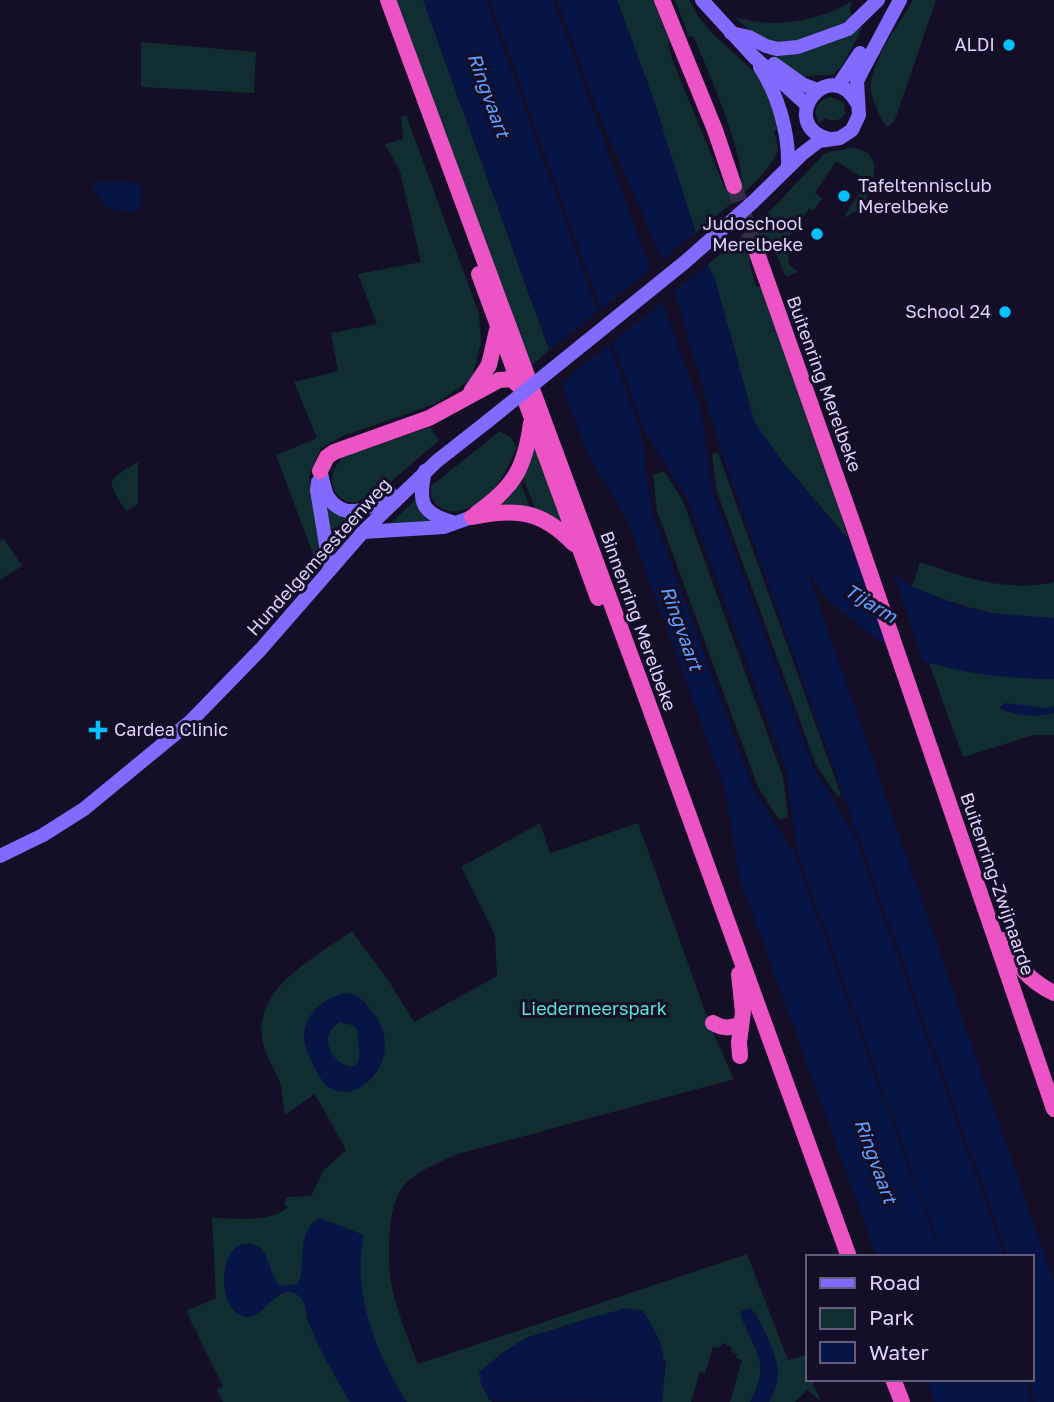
<svg xmlns="http://www.w3.org/2000/svg" width="1054" height="1402" viewBox="0 0 1054 1402" font-family="'Golos Text',sans-serif">
<style>
.green{fill:#102e31}
.water{fill:#071546;fill-rule:evenodd}
.pier{fill:#150e27}
.lines{fill:none;stroke-linecap:round;stroke-linejoin:round}
.trunk-tunnel{stroke:#332c47;stroke-width:16;stroke-dasharray:16 8;stroke-linecap:butt}
.secondary{stroke:#826aff;stroke-width:14}
.trunk{stroke:#ec54c5;stroke-width:16}
.secondary-bridge{stroke:#826aff;stroke-width:14}
.poi-dot{fill:#00c2fe;stroke:#150e27;stroke-width:2.5}
.labels{text-anchor:middle;stroke-width:6;stroke-linejoin:round;paint-order:stroke}
.poi-label{font-size:18px;fill:#ded3ff;stroke:#150e27;text-anchor:end}
.street-label{font-size:18px;fill:#ded3ff;stroke:#150e27}
.park-label{font-size:18px;fill:#57e7d7;stroke:#150e27}
.water-label{font-size:19px;font-style:italic;fill:#61a0ff;stroke:#150e27}
</style>
<rect width="100%" height="100%" fill="#150e27"/>
<g class="green">
<path d="M395 0H423L549 350 531 366Z"/>
<path d="M617 0H653L671 44 668 45 673 62 725 188 730 192 739 190C753 172 704 60 693 36L689 37 675 0H689L699 18 712 33 760 77 780 129 774 131 778 149C770 177 718 214 695 233L653 98Z"/>
<path d="M913 0H936L896 117 893 123 887 127C880 118 868 93 871 82 876 54 898 25 913 0Z"/>
<path d="M851 2 850 11 854 19 848 23C799 42 777 59 735 17 775 29 815 22 851 2Z"/>
<path d="M859 23 862 27C856 39 843 72 831 75 821 76 810 74 802 78L759 48 770 51Z"/>
<path d="M141 42 256 52 254 93 141 87Z"/>
<path d="M831 97 844 103 845 113C841 121 833 122 826 118L819 123C812 111 817 100 831 97Z"/>
<path d="M406 115 479 314 481 342 472 379 435 404 343 436 321 448 309 476 322 556 316 562 276 455 317 438 294 382 338 371 331 333 377 324 358 274 421 262 400 171 385 144 403 139 401 117Z"/>
<path d="M850 148C890 151 871 186 862 209L843 218 867 181 836 161 815 193 822 198 813 211 809 209 787 240 789 264 798 272 786 277C779 262 774 240 757 235L750 239C748 257 750 270 757 287L762 286 831 480 848 539 781 460 754 422 729 329 707 265 768 213 825 153Z"/>
<path d="M430 427 439 440 376 495 353 503C327 498 327 472 343 457Z"/>
<path d="M500 431 511 438 517 447C506 472 490 506 459 511 446 513 437 508 431 497V486Z"/>
<path d="M533 441 567 529 536 511 522 475Z"/>
<path d="M718 453 841 795 838 797 816 765 717 492 712 454Z"/>
<path d="M138 462V504L126 511C106 479 105 482 138 462Z"/>
<path d="M664 471 683 501 783 777 788 817 779 820 758 787 657 511 653 475Z"/>
<path d="M519 479 531 510H492Z"/>
<path d="M417 498 434 521 389 525Z"/>
<path d="M324 500 349 516 330 550Z"/>
<path d="M4 539 22 566 0 580V541Z"/>
<path d="M920 562C965 577 1006 593 1054 582V618C1000 619 961 607 912 587Z"/>
<path d="M929 663C971 673 1011 678 1054 679V735H1034L963 757Z"/>
<path d="M540 823 550 853 638 823 711 1028 734 1079 458 1154C438 1163 417 1170 403 1187 386 1206 387 1268 393 1292 399 1317 409 1341 418 1364L747 1254 788 1360 807 1355V1379H815L813 1385 822 1402 807 1390 795 1402H769L776 1388C771 1365 767 1323 750 1308L741 1312C756 1347 771 1365 750 1402H730L742 1360 736 1358 737 1354 732 1352 731 1347 724 1343 718 1348 713 1347 705 1373 700 1372 691 1402H662L666 1361 599 1315 526 1338 501 1354 480 1372 492 1402H223L217 1390 223 1386 186 1311 216 1298 212 1218C235 1218 270 1224 288 1207L284 1204 287 1197 311 1196 324 1170 346 1150 315 1094 285 1115C283 1105 283 1093 280 1083 275 1069 266 1057 263 1043 251 988 315 958 352 931L388 980 414 1022 497 976 495 935 461 867Z"/>
</g>
<g class="water">
<path d="M423 0H486L641 433 652 512 754 790 794 853 936 1242 937 1240 797 852 786 770 687 498 645 432 490 0H553L701 410 713 493 814 769 853 832 1005 1257H877L739 876 726 792 627 519 587 453Z"/>
<path d="M557 0H617L653 98 704 258 715 279 754 421 781 460 837 528 859 549 912 587 959 606 991 613 1054 618V679C989 678 917 671 864 629 852 619 838 609 827 598 820 590 815 578 808 573L1054 1282V1402H1034L1031 1379V1257H1008L721 451 679 306 656 244 603 125Z"/>
<path d="M97 181 133 182 142 186 141 208 137 212 106 208 93 188V183Z"/>
<path d="M1005 703 1046 708 1054 706V713C1036 718 1016 716 999 708Z"/>
<path d="M345 993C358 994 363 1000 371 1010 411 1056 355 1113 325 1084 317 1075 312 1062 307 1051 295 1023 319 999 345 993ZM340 1022 355 1026C359 1035 358 1040 359 1048 366 1092 302 1045 340 1022Z"/>
<path d="M320 1218 364 1235C351 1291 377 1356 407 1402H350C335 1376 318 1349 308 1321 305 1312 307 1302 299 1296 273 1276 259 1341 231 1307 218 1290 222 1238 252 1244 272 1248 267 1276 281 1286L298 1284C307 1263 295 1230 320 1218Z"/>
<path d="M625 1308 643 1311C668 1349 665 1358 662 1402L490 1401 481 1384 479 1372 501 1354 526 1338Z"/>
<path d="M750 1308C760 1317 777 1356 778 1370 779 1382 774 1392 769 1402H750C774 1360 751 1351 740 1312Z"/>
<path d="M926 1379H1027L1030 1402H935Z"/>
</g>
<g class="pier">
<path d="M698 231 710 263 671 294 659 262Z"/>
<path d="M653 267 665 300 558 386 546 353Z"/>
<path d="M848 534 892 570 925 665 888 648Z"/>
</g>
<g class="lines">
<path class="trunk-tunnel" d="M734 186 757 253"/>
<g class="secondary">
<path d="M702 0 754 57 807 105"/>
<path d="M731 33 749 37 766 46 777 49 798 47 848 29 878 0"/>
<path d="M774 64 802 84 817 90"/>
<path d="M760 67C778 95 789 133 788 165"/>
<path d="M838 86 860 53"/>
<path d="M829 139C775 125 829 52 857 103"/>
<path d="M586 342 685 262 753 202 802 154 819 141 840 138 852 130 859 115 857 81 861 73 900 0"/>
<path d="M320 471C323 479 324 490 328 497 345 523 373 508 390 493"/>
<path d="M425 471C418 502 421 513 452 522"/>
<path d="M318 482 317 490 330 569"/>
<path d="M363 532 444 527 472 517"/>
<path d="M0 856 43 835 84 809 191 721 261 649 363 532 437 461 488 421"/>
</g>
<g class="trunk">
<path d="M388 0 640 681 849 1257"/>
<path d="M662 0 715 130 734 186"/>
<path d="M757 253 854 527 1054 1109"/>
<path d="M479 274 598 598"/>
<path d="M471 392 489 365 497 330"/>
<path d="M320 471 327 457 334 452 429 418 499 380 512 379 518 385"/>
<path d="M477 513C514 487 525 468 531 423"/>
<path d="M472 517C516 508 542 510 574 544"/>
<path d="M1004 940C1014 963 1031 982 1054 993"/>
<path d="M739 974 743 1012 739 1042 740 1056"/>
<path d="M713 1023C723 1029 729 1028 740 1025"/>
<path d="M893 1379 902 1402"/>
</g>
<path class="secondary-bridge" d="M488 421 586 342"/>
</g>
<g class="poi-dot">
<circle cx="1009" cy="45" r="7"/>
<circle cx="844" cy="196" r="7"/>
<circle cx="817" cy="234" r="7"/>
<circle cx="1005" cy="312" r="7"/>
<path d="M94.5 719.5h7v7h7v7h-7v7h-7v-7h-7v-7h7z"/>
</g>
<g class="labels">
<g class="poi-label">
<text x="995" y="51">ALDI</text>
<text x="858" y="192" text-anchor="start">Tafeltennisclub<tspan x="858" dy="21">Merelbeke</tspan></text>
<text x="803" y="230">Judoschool<tspan x="803" dy="21">Merelbeke</tspan></text>
<text x="991" y="318">School 24</text>
<text x="114" y="736" text-anchor="start">Cardea Clinic</text>
</g>
<g class="street-label">
<text transform="translate(824 384) rotate(70)" y="6">Buitenring Merelbeke</text>
<text transform="translate(319 557) rotate(-48)" y="6">Hundelgemsesteenweg</text>
<text transform="translate(638 621) rotate(70)" y="6">Binnenring Merelbeke</text>
<text transform="translate(997 884) rotate(71)" y="6">Buitenring-Zwijnaarde</text>
</g>
<g class="park-label">
<text x="594" y="1015">Liedermeerspark</text>
</g>
<g class="water-label">
<text transform="translate(489 95) rotate(70)" y="7">Ringvaart</text>
<text transform="translate(871 603) rotate(31)" y="7">Tijarm</text>
<text transform="translate(682 628) rotate(70)" y="7">Ringvaart</text>
<text transform="translate(876 1161) rotate(70)" y="7">Ringvaart</text>
</g>
</g>
<rect x="806" y="1255" width="228" height="126" fill="#150e27" stroke="#655d7d" stroke-width="2"/>
<rect x="820" y="1278" width="35" height="10" fill="#826aff" stroke="#655d7d" stroke-width="2"/>
<text x="869" y="1290" font-size="21" fill="#ded3ff">Road</text>
<rect x="820" y="1308" width="35" height="21" fill="#102e31" stroke="#655d7d" stroke-width="2"/>
<text x="869" y="1325" font-size="21" fill="#ded3ff">Park</text>
<rect x="820" y="1342" width="35" height="21" fill="#071546" stroke="#655d7d" stroke-width="2"/>
<text x="869" y="1360" font-size="21" fill="#ded3ff">Water</text>
</svg>
